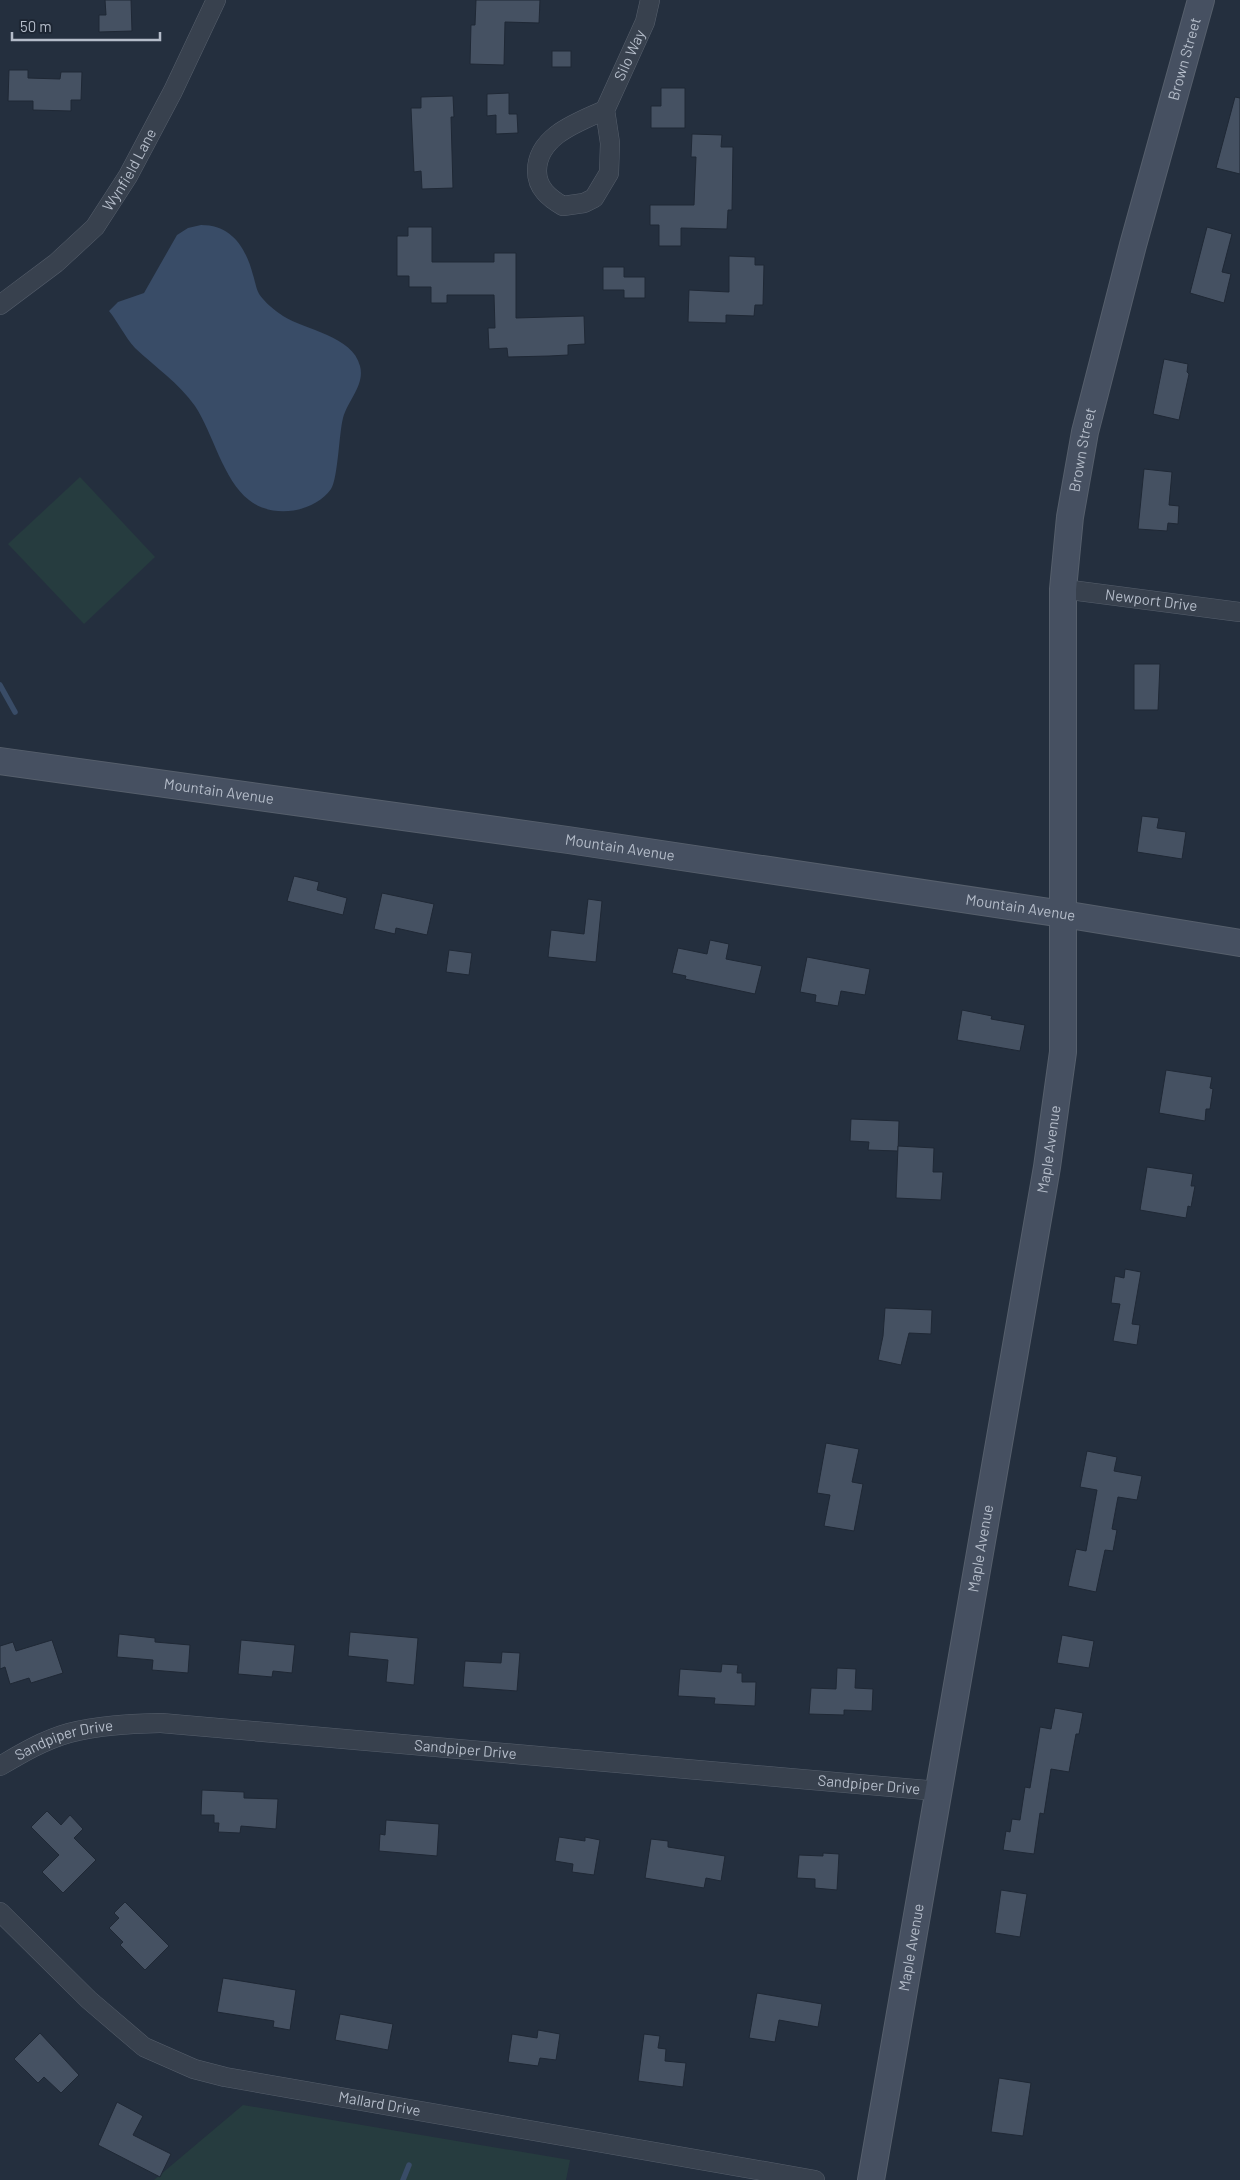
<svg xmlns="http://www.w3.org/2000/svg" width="1240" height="2180" viewBox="0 0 1240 2180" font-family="Barlow,sans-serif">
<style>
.green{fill:#263c3f}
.water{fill:#394c67}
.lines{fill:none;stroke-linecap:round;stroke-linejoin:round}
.stream{stroke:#394c67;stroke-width:5.5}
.building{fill:#455162;stroke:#1f2835}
.street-casing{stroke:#565f6c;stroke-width:20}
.secondary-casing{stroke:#565f6c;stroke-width:28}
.street{stroke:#38414e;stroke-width:19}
.secondary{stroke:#465061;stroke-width:26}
.labels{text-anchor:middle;stroke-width:4;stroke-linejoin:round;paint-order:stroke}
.street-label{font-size:15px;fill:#b4bcc9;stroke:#1d2633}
</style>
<rect width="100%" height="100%" fill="#242f3e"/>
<g class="green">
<path d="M80 477 155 557 84 624 8 544Z"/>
<path d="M243 2105 570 2160 566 2180H154Z"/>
</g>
<path class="water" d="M201 225C232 225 246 248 253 275 256 284 256 292 263 299 268 305 277 312 283 316 305 330 353 336 360 366 365 385 348 400 343 418 339 433 338 479 331 489 314 513 272 519 249 500 223 480 213 433 195 406 179 383 155 367 135 348 125 337 118 322 109 311L118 302 144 293 177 235 188 228Z"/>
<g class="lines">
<g class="stream">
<path d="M0 685 15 712"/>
<path d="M403 2180 409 2165"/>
</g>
</g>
<g class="building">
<path d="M105 0H131L132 31 99 32V15H106Z"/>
<path d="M476 0H540L539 23 505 22 504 65 470 64 471 25H475Z"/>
<rect x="552" y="51" width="19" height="16"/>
<path d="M9 70H28V78L60 79 61 72H82L81 100H71V111L33 110V101H8Z"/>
<path d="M661 88H685V128H651V106H661Z"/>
<path d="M509 93V114H517L518 133 496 134V115L487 116V94Z"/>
<path d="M453 96 454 117H451L453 188 422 189 421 171 414 172 411 108H421V97Z"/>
<path d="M1235 97 1240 98V174L1216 168Z"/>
<path d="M692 134 722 135 721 147H733L732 210H728L727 229 681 228V246H659V225H650V205H694L696 157H691Z"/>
<path d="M408 227H432V262H494V253H516V318L584 316 585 344 568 345V355L549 356 508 357 507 348 489 349 488 328H495L494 295H447V303H431V287H409V276H397V236H408Z"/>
<path d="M1207 227 1232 234 1222 272 1231 274 1224 303 1190 293Z"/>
<path d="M729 256 755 257V265H764L763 305H755L754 316 726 315V323L688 322 689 290 729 292Z"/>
<path d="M603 267H624V277H645V298H624V290H603Z"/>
<path d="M1164 359 1188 364 1187 372 1189 374 1179 420 1153 414Z"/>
<path d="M1144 469 1172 472 1169 505 1179 506 1178 524 1168 523 1167 531 1138 529Z"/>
<path d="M1134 664H1160L1158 710H1134Z"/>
<path d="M1142 816 1159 818 1157 828 1186 832 1182 859 1137 852Z"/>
<path d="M294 876 319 882 317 890 347 898 343 915 287 901Z"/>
<path d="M382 893 434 904 427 935 396 928 395 934 374 929Z"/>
<path d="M588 899 602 901 596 962 548 957 551 930 584 934Z"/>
<path d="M710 940 729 944 726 959 762 966 755 994 685 979 686 976 672 973 678 948 707 954Z"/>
<path d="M449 950 472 953 469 975 446 972Z"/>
<path d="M807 957 870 969 865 995 841 991 838 1006 815 1002 816 995 800 992Z"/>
<path d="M962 1010 992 1016 991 1019 1025 1025 1020 1051 957 1040Z"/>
<path d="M1166 1070 1212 1077 1210 1088 1213 1089 1210 1109H1206L1205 1121 1159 1113Z"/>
<path d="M851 1119 899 1121 898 1151 868 1150 869 1142 850 1141Z"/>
<path d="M898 1146 934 1148 933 1172H943L941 1200 896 1198Z"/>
<path d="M1147 1167 1193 1174 1191 1186H1195L1191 1207 1188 1206 1186 1218 1140 1210Z"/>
<path d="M1125 1269 1141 1272 1132 1324 1140 1325 1137 1345 1113 1341 1120 1304 1111 1303 1115 1276 1124 1278Z"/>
<path d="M885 1308 932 1310 931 1334 909 1333 901 1365 878 1360 883 1336Z"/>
<path d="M826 1443 859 1449 852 1482 863 1484 854 1531 824 1526 830 1495 817 1493Z"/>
<path d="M1087 1451 1117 1457 1114 1471 1142 1476 1137 1500 1118 1497 1112 1529 1117 1530 1113 1551 1105 1550 1096 1592 1068 1586 1076 1549 1086 1551 1097 1490 1080 1487Z"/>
<path d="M350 1632 418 1638 414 1685 386 1682 388 1660 348 1656Z"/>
<path d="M119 1634 155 1638V1642L190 1645 188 1673 152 1670 153 1660 117 1657Z"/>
<path d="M1062 1635 1094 1641 1089 1668 1057 1663Z"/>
<path d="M52 1640 63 1673 31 1683 29 1678 10 1684 5 1667 0 1669V1646L13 1642 16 1651Z"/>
<path d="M241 1640 295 1645 292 1673 273 1671 272 1677 238 1674Z"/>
<path d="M502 1652 520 1653 517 1691 463 1687 465 1661 501 1663Z"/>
<path d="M722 1664 738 1665 737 1673H742V1682H756L755 1706 714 1704 715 1698 678 1696 680 1669 721 1672Z"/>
<path d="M837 1668 856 1669 855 1688 873 1689 872 1711 844 1710V1715L809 1714 811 1688 836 1689Z"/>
<path d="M1055 1708 1083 1713 1079 1734H1076L1069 1772 1051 1769 1044 1814 1040 1813 1034 1854 1003 1850 1006 1831 1010 1832 1012 1819 1020 1820 1025 1787 1030 1788 1040 1727 1051 1729Z"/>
<path d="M202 1790 244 1792V1798L278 1799 276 1829 241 1826 240 1833 218 1832 219 1823H214V1815H201Z"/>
<path d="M47 1811 61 1825 70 1815 83 1829 74 1838 96 1860 63 1893 42 1872 59 1855 31 1827Z"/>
<path d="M386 1820 439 1824 437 1856 379 1851 380 1834 385 1835Z"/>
<path d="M559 1837 585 1841V1837L600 1840 594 1875 572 1872 573 1864 555 1861Z"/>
<path d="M651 1839 668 1841V1847L725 1856 721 1881 706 1878 704 1888 645 1878Z"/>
<path d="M823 1853 839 1854 837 1890 815 1888V1879L797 1878 799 1855 823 1856Z"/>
<path d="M1001 1890 1027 1894 1020 1937 995 1933Z"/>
<path d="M125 1902 169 1946 145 1970 120 1945 123 1942 109 1928 119 1918 114 1913Z"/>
<path d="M223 1978 296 1990 290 2030 273 2027 274 2021 217 2012Z"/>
<path d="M757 1993 822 2004 818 2027 779 2020 775 2042 749 2038Z"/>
<path d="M340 2014 393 2024 388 2050 335 2040Z"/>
<path d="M538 2030 560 2034 556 2060 540 2058 538 2066 508 2062 512 2034 537 2038Z"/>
<path d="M40 2033 79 2075 61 2093 44 2077 38 2083 14 2059Z"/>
<path d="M644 2034 660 2036 658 2048 666 2049 665 2061 686 2063 683 2087 638 2081Z"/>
<path d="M999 2078 1031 2083 1023 2136 991 2132Z"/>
<path d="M117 2102 143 2116 133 2135 171 2154 160 2177 98 2145Z"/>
</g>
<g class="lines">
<defs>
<g id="street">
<path id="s1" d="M605 110C578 122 537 136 537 171 537 188 549 198 563 206L584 203 594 198 609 173 610 143 605 110 645 22 650 0"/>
<path id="s2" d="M0 305 56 263 95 227 128 176 173 91 216 0"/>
<path id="s3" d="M1063 589 1240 612"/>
<path id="s4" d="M0 1766C22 1753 44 1740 69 1733 98 1725 131 1724 161 1723L938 1791"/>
<path id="s5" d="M0 1912 89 2000 144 2047 194 2069 225 2077 815 2180"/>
</g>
<g id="secondary">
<path id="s6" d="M0 761 568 840 1063 914 1240 943"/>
<path id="s7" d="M871 2180 1047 1167 1063 1052V589L1070 517 1085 432 1133 245 1201 0"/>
</g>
</defs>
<use href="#street" class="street-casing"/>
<use href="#secondary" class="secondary-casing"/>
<use href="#street" class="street"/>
<use href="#secondary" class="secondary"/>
</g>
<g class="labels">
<g class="street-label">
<text dy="5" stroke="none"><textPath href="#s1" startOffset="328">Silo Way</textPath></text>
<text dy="5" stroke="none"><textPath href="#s7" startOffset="2152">Brown Street</textPath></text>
<text dy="5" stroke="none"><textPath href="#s2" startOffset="190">Wynfield Lane</textPath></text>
<text dy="5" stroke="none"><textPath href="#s7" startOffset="1748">Brown Street</textPath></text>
<text dy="5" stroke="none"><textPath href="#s3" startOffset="89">Newport Drive</textPath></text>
<text dy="5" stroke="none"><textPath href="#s6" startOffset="221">Mountain Avenue</textPath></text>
<text dy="5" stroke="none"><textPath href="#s6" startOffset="626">Mountain Avenue</textPath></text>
<text dy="5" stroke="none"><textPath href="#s6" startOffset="1031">Mountain Avenue</textPath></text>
<text dy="5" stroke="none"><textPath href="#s7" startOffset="1046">Maple Avenue</textPath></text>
<text dy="5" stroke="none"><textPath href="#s7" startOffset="641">Maple Avenue</textPath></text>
<text dy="5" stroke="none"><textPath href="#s4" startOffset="70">Sandpiper Drive</textPath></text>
<text dy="5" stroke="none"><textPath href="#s4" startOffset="475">Sandpiper Drive</textPath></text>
<text dy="5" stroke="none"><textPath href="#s4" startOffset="880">Sandpiper Drive</textPath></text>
<text dy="5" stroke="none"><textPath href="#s7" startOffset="236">Maple Avenue</textPath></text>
<text dy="5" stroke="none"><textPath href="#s5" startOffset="441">Mallard Drive</textPath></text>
</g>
</g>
<path d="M12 32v8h148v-8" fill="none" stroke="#b4bcc9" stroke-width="2.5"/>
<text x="20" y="32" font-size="15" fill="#b4bcc9" stroke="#1d2633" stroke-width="4" paint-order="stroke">50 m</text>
</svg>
